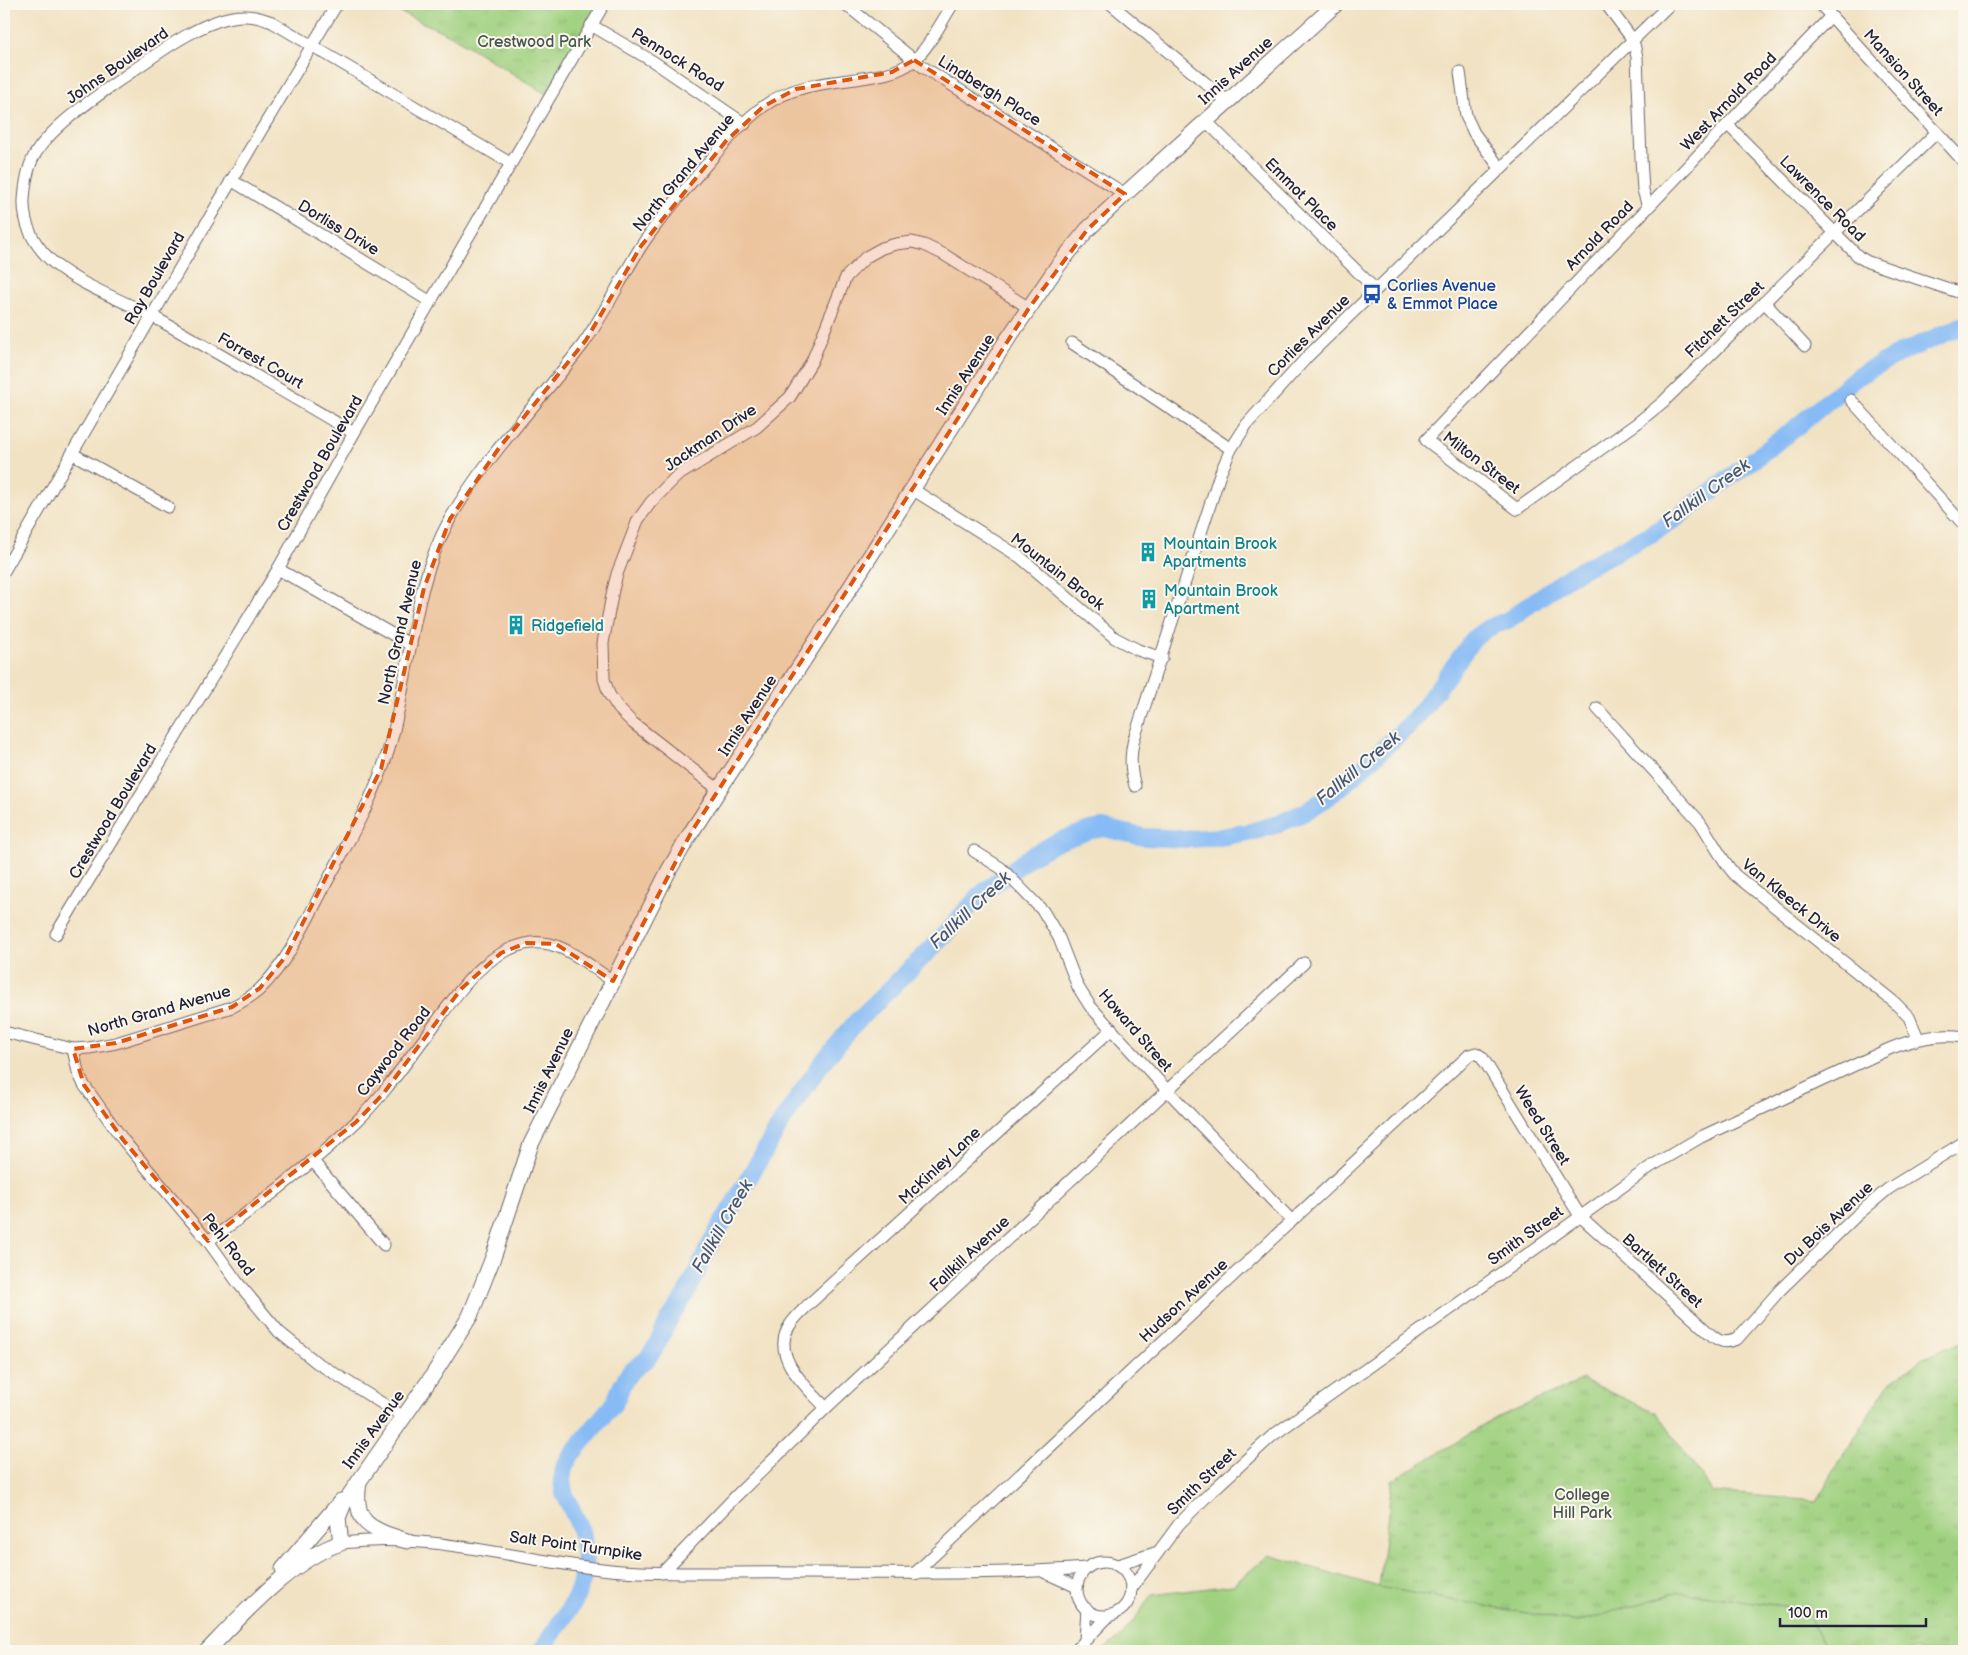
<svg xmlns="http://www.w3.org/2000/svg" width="1968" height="1655" viewBox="0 0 1968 1655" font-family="'Balsamiq Sans',sans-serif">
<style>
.grass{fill:#9fd07f;stroke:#60795d}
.park{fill:url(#park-tufts);stroke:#60795d}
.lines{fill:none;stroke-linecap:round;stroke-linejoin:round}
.river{stroke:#87bbf5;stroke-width:18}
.minor-casing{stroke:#6a656b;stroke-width:13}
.major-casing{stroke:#6a656b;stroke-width:17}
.minor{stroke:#fff;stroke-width:11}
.major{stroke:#fff;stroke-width:15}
.marked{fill:#de560e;fill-opacity:0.2;stroke:#de560e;stroke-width:4;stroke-dasharray:10 6;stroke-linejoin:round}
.labels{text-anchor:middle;stroke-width:4;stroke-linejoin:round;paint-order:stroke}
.park-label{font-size:16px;fill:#48564f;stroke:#fbf7ec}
.street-label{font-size:16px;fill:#22223b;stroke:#fbf7ec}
.transit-label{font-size:16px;fill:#164399;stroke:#fbf7ec;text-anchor:start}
.culture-label{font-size:16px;fill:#0d838f;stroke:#fbf7ec;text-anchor:start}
.water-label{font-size:18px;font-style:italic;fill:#45587c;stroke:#fbf7ec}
</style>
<defs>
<pattern id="park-tufts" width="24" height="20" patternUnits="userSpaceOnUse" patternTransform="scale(1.25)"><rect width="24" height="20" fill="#9fd07f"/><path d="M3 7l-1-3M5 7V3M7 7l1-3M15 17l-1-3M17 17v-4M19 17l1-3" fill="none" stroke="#89b26f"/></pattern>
</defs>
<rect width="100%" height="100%" fill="#fbf7ec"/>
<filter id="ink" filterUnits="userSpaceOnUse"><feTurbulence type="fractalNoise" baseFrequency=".02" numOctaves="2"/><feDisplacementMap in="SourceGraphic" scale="10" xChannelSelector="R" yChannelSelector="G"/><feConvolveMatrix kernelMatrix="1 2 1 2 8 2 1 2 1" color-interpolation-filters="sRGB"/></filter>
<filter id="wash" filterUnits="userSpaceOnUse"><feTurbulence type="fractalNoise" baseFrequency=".0096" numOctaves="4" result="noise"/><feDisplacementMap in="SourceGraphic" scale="20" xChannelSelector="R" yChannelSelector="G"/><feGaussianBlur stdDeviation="1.12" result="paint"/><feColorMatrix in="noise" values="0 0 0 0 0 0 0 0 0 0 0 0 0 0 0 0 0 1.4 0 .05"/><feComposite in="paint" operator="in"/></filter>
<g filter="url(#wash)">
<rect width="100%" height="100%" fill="#f1e2c3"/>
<path class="grass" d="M1269 1555 1379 1587 1578 1622 1679 1592 1807 1609 1826 1651H1102L1123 1635 1152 1595 1233 1585Z"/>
<g class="park">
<path d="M382 4H601L546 94 450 35Z"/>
<path d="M1964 1341V1651H1826L1807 1609 1679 1592 1578 1622 1379 1587 1392 1481 1496 1418 1583 1380 1657 1413 1713 1492 1816 1501 1886 1387 1923 1358Z"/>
</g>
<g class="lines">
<path class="river" d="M541 1651 574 1602 582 1581 585 1557 583 1539 579 1525 564 1493 562 1480 564 1468 571 1455 615 1402 622 1385 629 1373 647 1359 655 1348 669 1320 685 1296 713 1239 784 1118 822 1063 856 1022 938 942 980 895 1031 856 1057 842 1091 830 1103 828 1144 837 1189 839 1221 837 1254 831 1278 824 1305 812 1327 798 1348 781 1409 725 1423 709 1474 638 1488 628 1508 620 1573 574 1651 534 1675 519 1794 429 1858 376 1898 354 1964 325"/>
</g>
</g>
<g filter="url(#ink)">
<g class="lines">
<defs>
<g id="minor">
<path d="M845 4 923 67 1125 194"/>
<path d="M1111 4 1227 101"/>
<path d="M1606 4 1633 40 1637 57 1641 158 1643 190 1648 207"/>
<path d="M1820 4 1964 162"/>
<path d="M1831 16 1426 440 1517 509 1636 424 1663 402 1937 132"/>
<path d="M591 25 654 62 745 124"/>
<path d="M1460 72 1466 116 1474 133 1500 168"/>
<path d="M1206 121 1376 290"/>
<path d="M1728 125 1859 257 1868 262 1964 294"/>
<path d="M231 180 431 302"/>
<path d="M1764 302 1805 346"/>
<path d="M1072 343 1231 449"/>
<path d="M1851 400 1964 525"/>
<path d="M354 433C287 394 220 354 152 316 120 299 84 287 56 265 36 248 23 226 24 200 25 185 27 169 34 156 51 126 96 97 124 77 154 56 206 16 243 16 254 15 263 19 272 22L510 163"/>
<path d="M73 454 168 507"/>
<path d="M912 489 1020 557 1115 638 1138 650 1162 658"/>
<path d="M278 569 411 645"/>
<path d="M4 571C114 381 223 192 337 4"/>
<path d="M1597 708 1700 822C1712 840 1721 859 1735 875L1894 1002 1909 1017 1918 1038"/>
<path d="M1135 786C1130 769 1130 756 1134 739L1220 474 1231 449 1247 424 1308 356 1670 4"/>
<path d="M719 790 633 723 619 709 609 694 604 679 603 643 613 590 617 574 638 520 651 502 677 476 757 427 790 397 812 361 846 277 866 257 882 248 896 244 912 242 924 245 943 254 1029 308"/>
<path d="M974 851 1001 868 1043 911 1059 938 1078 987 1090 1006 1167 1090 1292 1221"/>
<path d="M56 934 278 569 354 433 604 4"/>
<path d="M4 1032 73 1049 89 1048 116 1043 232 1007C242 1002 251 997 259 990 290 960 308 917 328 880 352 835 379 788 392 738 411 665 413 585 450 519 487 454 540 402 584 343 605 313 621 279 640 248 657 221 680 196 701 171 720 149 740 123 764 106 791 86 824 83 856 79 875 76 896 74 912 62 929 48 941 22 953 4"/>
<path d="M73 1049 78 1072 84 1085 124 1141 208 1241 238 1283 279 1332 316 1362 404 1417"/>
<path d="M312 1160 384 1245"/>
<path d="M208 1241C259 1205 310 1166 356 1122 384 1095 406 1062 430 1031 455 997 481 954 525 944 559 936 586 964 613 981"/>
<path d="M826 1408C807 1387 769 1356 790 1325 794 1318 802 1311 808 1305L1112 1029"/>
<path d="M341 1543C438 1531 527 1564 622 1571 681 1575 740 1572 799 1573 895 1573 991 1575 1086 1568"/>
<circle cx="1104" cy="1589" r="27"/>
<path d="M1118 1565 1158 1552"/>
<path d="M1044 1572 1077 1587"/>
<path d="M662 1573 736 1496 826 1408 1304 963"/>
<path d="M914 1574 1469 1055 1476 1053 1482 1057 1580 1216 1709 1333C1719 1342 1725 1344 1737 1339L1780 1290 1856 1216 1888 1189 1964 1142"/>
<path d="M1131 1589 1179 1524 1211 1492 1272 1436 1650 1167 1701 1137 1889 1049C1914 1039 1937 1033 1964 1037"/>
<path d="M1085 1640 1087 1609"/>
<path d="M1075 1651 1110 1615"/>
</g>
<g id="major">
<path d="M359 1482C352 1525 371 1529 407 1541"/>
<path d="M283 1569 341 1501"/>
<path d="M207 1651C242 1615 293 1558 341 1543L338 1518 344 1503 433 1375 470 1316 494 1255 531 1144 669 870 692 831 824 629 1003 346 1057 267 1087 230 1125 194 1336 4"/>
</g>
</defs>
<use href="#minor" class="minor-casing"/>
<use href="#major" class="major-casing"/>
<use href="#minor" class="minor"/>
<use href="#major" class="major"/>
</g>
</g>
<path class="marked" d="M914 60 1125 194 1087 230 1029 308 692 831 613 981 556 944 526 943 501 953 461 989 383 1094 356 1122 208 1241 124 1141 84 1085 73 1049 116 1043 232 1007 260 988 286 956 381 769 424 588 450 519 499 448 586 340 641 246 726 141 764 106 796 89 892 72Z"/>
<defs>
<symbol id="bus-bare" viewBox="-9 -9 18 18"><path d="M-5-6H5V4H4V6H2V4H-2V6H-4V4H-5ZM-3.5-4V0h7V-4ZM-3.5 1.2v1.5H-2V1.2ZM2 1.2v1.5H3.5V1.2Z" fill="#1a4fb4" stroke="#fbf7ec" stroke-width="2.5" paint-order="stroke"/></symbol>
<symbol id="building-bare" viewBox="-9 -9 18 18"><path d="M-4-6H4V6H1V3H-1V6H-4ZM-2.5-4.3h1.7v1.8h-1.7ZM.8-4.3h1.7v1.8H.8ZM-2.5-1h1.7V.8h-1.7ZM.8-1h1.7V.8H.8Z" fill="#0f9aa8" stroke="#fbf7ec" stroke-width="2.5" paint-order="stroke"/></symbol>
</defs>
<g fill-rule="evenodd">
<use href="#bus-bare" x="1358" y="280" width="28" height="28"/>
<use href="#building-bare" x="1134" y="538" width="28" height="28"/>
<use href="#building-bare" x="1135" y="585" width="28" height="28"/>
<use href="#building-bare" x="502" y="611" width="28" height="28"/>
</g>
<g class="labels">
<g class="park-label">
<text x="534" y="47">Crestwood Park</text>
<text x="1582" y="1500">College<tspan x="1582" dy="18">Hill Park</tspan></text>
</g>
<g class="street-label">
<text transform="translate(678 59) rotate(32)" y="6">Pennock Road</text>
<text transform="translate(117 65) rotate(-35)" y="6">Johns Boulevard</text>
<text transform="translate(1235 70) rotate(-42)" y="6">Innis Avenue</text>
<text transform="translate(1904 72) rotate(48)" y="6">Mansion Street</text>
<text transform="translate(990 90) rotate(32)" y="6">Lindbergh Place</text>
<text transform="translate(1728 101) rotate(-46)" y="6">West Arnold Road</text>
<text transform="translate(683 172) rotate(-50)" y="6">North Grand Avenue</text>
<text transform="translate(1302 194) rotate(45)" y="6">Emmot Place</text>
<text transform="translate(1823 198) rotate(45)" y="6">Lawrence Road</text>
<text transform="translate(339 227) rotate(31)" y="6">Dorliss Drive</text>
<text transform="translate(1599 235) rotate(-46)" y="6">Arnold Road</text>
<text transform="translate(154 278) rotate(-60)" y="6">Ray Boulevard</text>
<text transform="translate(1724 319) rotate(-44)" y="6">Fitchett Street</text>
<text transform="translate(1308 335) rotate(-45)" y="6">Corlies Avenue</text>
<text transform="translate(261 360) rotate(30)" y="6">Forrest Court</text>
<text transform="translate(965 374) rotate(-57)" y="6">Innis Avenue</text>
<text transform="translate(710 437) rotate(-34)" y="6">Jackman Drive</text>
<text transform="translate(1482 462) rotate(37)" y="6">Milton Street</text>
<text transform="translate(319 463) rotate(-60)" y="6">Crestwood Boulevard</text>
<text transform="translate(1058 571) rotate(38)" y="6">Mountain Brook</text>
<text transform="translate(399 632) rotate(-77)" y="6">North Grand Avenue</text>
<text transform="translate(747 715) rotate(-57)" y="6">Innis Avenue</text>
<text transform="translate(112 811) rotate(-59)" y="6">Crestwood Boulevard</text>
<text transform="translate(1792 900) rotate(39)" y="6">Van Kleeck Drive</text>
<text transform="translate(159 1010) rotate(-16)" y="6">North Grand Avenue</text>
<text transform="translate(1136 1030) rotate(49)" y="6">Howard Street</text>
<text transform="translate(393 1051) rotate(-52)" y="6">Caywood Road</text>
<text transform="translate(548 1070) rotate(-64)" y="6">Innis Avenue</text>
<text transform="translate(1543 1125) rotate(58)" y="6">Weed Street</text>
<text transform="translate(939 1165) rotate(-43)" y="6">McKinley Lane</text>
<text transform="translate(1828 1223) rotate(-43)" y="6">Du Bois Avenue</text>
<text transform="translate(1525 1235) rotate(-36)" y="6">Smith Street</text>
<text transform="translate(229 1244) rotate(52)" y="6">Pehl Road</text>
<text transform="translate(969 1253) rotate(-43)" y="6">Fallkill Avenue</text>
<text transform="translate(1663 1270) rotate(42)" y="6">Bartlett Street</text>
<text transform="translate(1183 1300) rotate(-43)" y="6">Hudson Avenue</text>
<text transform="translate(373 1429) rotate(-54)" y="6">Innis Avenue</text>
<text transform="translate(1201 1481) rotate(-44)" y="6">Smith Street</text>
<text transform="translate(576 1545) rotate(8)" y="6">Salt Point Turnpike</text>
</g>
<g class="transit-label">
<text x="1387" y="291">Corlies Avenue<tspan x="1387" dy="18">&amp; Emmot Place</tspan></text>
</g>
<g class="culture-label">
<text x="1163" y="549">Mountain Brook<tspan x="1163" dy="18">Apartments</tspan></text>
<text x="1164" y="596">Mountain Brook<tspan x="1164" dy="18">Apartment</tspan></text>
<text x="531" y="631">Ridgefield</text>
</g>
<g class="water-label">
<text transform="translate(1706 493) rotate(-36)" y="6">Fallkill Creek</text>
<text transform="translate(1358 768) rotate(-40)" y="6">Fallkill Creek</text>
<text transform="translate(970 910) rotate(-43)" y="6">Fallkill Creek</text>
<text transform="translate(722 1226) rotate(-60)" y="6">Fallkill Creek</text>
</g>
</g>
<rect width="1968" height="1655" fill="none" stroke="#fbf7ec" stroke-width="20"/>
<path d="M1780 1618v8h146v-8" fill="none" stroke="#22223b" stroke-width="2.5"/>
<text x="1788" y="1618" font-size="15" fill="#22223b" stroke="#fbf7ec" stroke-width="4" paint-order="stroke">100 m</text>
</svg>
